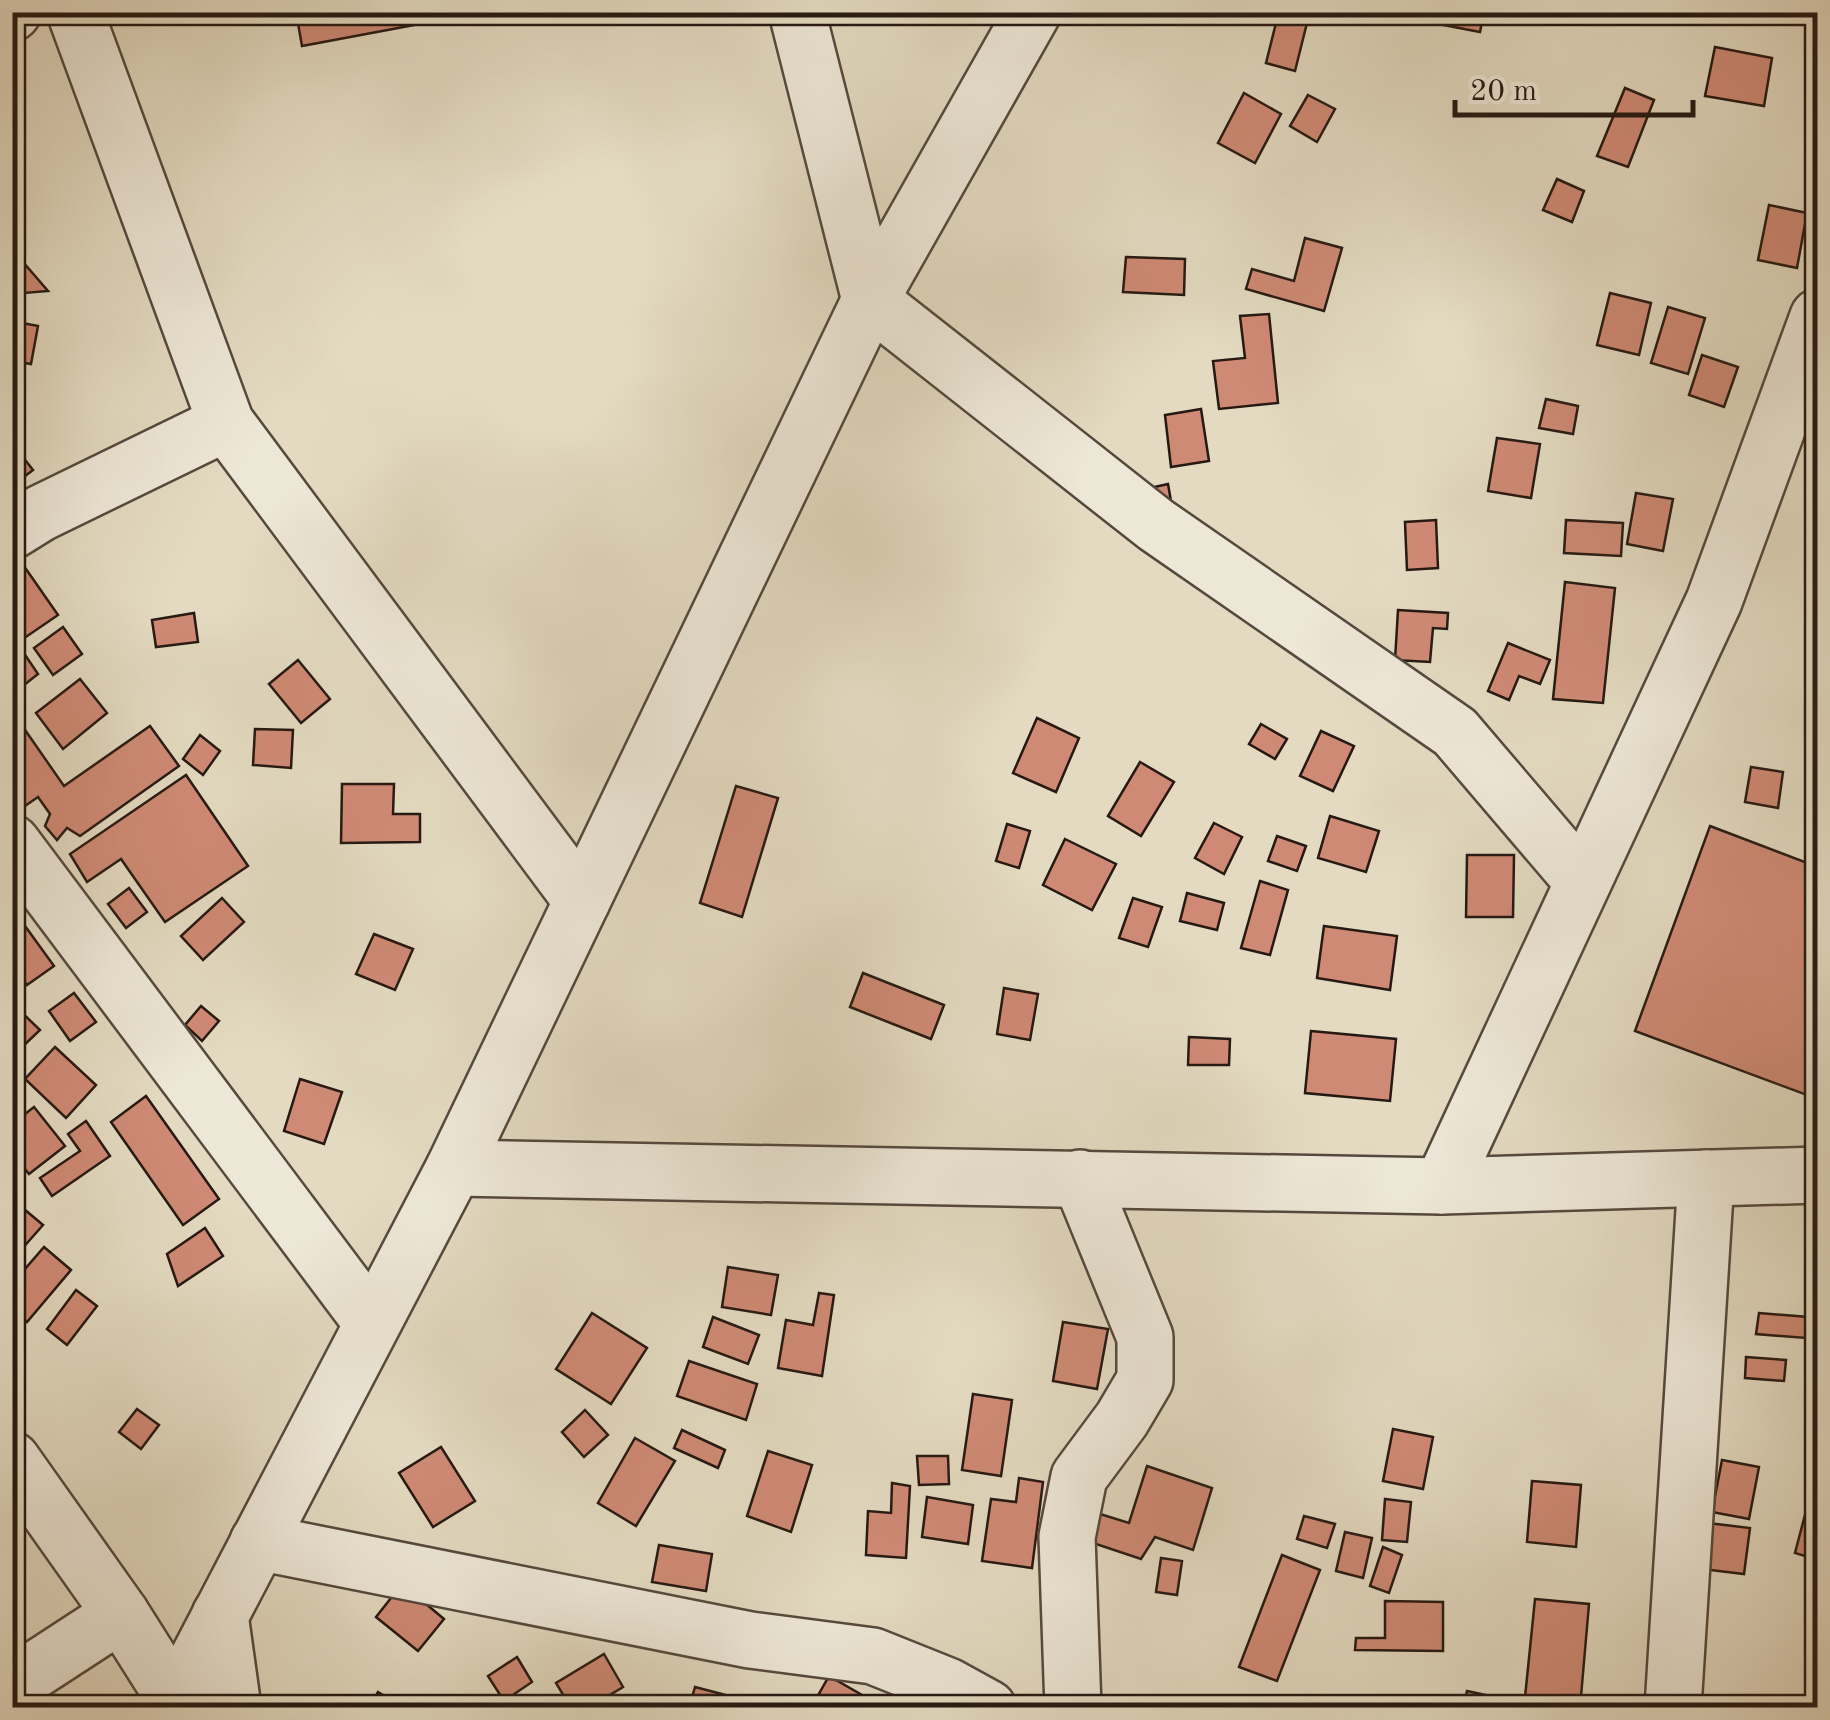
<svg xmlns="http://www.w3.org/2000/svg" width="1830" height="1720" viewBox="0 0 1830 1720" font-family="'Old Standard TT',serif">
<style>
.building{fill:#cf8a75;stroke:#261913;stroke-width:2.5}
.lines{fill:none;stroke-linecap:round;stroke-linejoin:round}
.minor-casing{stroke:#55493e;stroke-width:60}
.minor{stroke:#ede7d7;stroke-width:55}
</style>
<rect width="100%" height="100%" fill="#e3dac1"/>
<filter id="stains"><feTurbulence type="fractalNoise" baseFrequency=".002" numOctaves="4"/><feColorMatrix values="0 0 0 0 .2 0 0 0 0 .09 0 0 0 0 .02 0 0 0 .5 -.17"/></filter>
<radialGradient id="worn" r=".72"><stop offset=".6" stop-color="#630" stop-opacity="0"/><stop offset="1" stop-color="#630" stop-opacity=".3"/></radialGradient>
<g class="building">
<path d="M296 12H423L425 23 302 46Z"/>
<path d="M1435 12H1484L1480 32 1433 23Z"/>
<path d="M1278 15 1307 23 1295 71 1266 63Z"/>
<path d="M1715 47 1772 58 1764 106 1705 96Z"/>
<path d="M1625 88 1654 100 1628 167 1597 156Z"/>
<path d="M1244 93 1281 114 1255 163 1218 143Z"/>
<path d="M1308 95 1335 109 1317 142 1290 126Z"/>
<path d="M1557 179 1584 191 1572 222 1543 210Z"/>
<path d="M1769 205 1807 213 1797 268 1758 260Z"/>
<path d="M1305 238 1342 248 1324 311 1246 289 1252 269 1294 281Z"/>
<path d="M12 254H16L48 291 12 294Z"/>
<path d="M1126 257 1185 259 1184 295 1123 292Z"/>
<path d="M1610 293 1651 303 1639 355 1597 345Z"/>
<path d="M1668 307 1705 318 1688 374 1651 363Z"/>
<path d="M1269 314 1278 403 1219 409 1213 361 1245 358 1240 316Z"/>
<path d="M12 321 38 326 31 364 12 361Z"/>
<path d="M1702 355 1738 367 1724 407 1689 395Z"/>
<path d="M1546 399 1578 406 1573 434 1539 428Z"/>
<path d="M1201 409 1209 461 1171 467 1165 415Z"/>
<path d="M1497 438 1540 444 1531 498 1488 491Z"/>
<path d="M12 443 33 470 12 486Z"/>
<path d="M1168 484 1172 507 1150 488Z"/>
<path d="M1636 493 1673 499 1663 551 1627 544Z"/>
<path d="M1436 520 1438 568 1407 570 1405 522Z"/>
<path d="M1566 520 1623 523 1621 556 1564 553Z"/>
<path d="M26 569 58 615 17 643 38 674 19 689 12 680V579Z"/>
<path d="M1565 582 1615 588 1603 703 1553 699Z"/>
<path d="M1398 610 1448 613 1447 629 1433 628 1430 662 1395 660Z"/>
<path d="M194 613 198 642 156 647 152 620Z"/>
<path d="M63 627 82 654 53 675 34 648Z"/>
<path d="M1508 643 1550 660 1540 684 1519 676 1509 700 1488 691Z"/>
<path d="M298 660 330 699 301 723 269 684Z"/>
<path d="M80 679 107 713 63 749 36 713Z"/>
<path d="M1037 718 1079 738 1056 792 1013 773Z"/>
<path d="M1261 724 1287 739 1275 759 1249 744Z"/>
<path d="M150 726 179 766 80 836 67 828 57 840 45 826 50 814 38 797 25 806 12 788V734L23 727 64 786Z"/>
<path d="M255 729 293 730 291 768 253 765Z"/>
<path d="M1321 731 1354 746 1333 791 1300 776Z"/>
<path d="M200 735 220 751 203 775 183 759Z"/>
<path d="M1140 762 1174 782 1141 836 1108 816Z"/>
<path d="M1751 767 1783 772 1778 808 1745 802Z"/>
<path d="M186 775 248 866 165 922 121 859 87 882 70 854Z"/>
<path d="M342 784H394L393 814H420V842L341 843Z"/>
<path d="M736 786 778 798 742 917 700 903Z"/>
<path d="M1330 816 1379 831 1366 872 1318 858Z"/>
<path d="M1214 823 1242 837 1224 874 1195 858Z"/>
<path d="M1007 824 1030 831 1019 868 996 861Z"/>
<path d="M1710 826 1818 867V1090L1815 1098 1635 1031Z"/>
<path d="M1277 836 1306 846 1297 871 1268 861Z"/>
<path d="M1065 839 1116 864 1092 910 1043 885Z"/>
<path d="M1467 855H1514L1513 917H1466Z"/>
<path d="M1260 881 1288 890 1270 955 1241 948Z"/>
<path d="M129 888 147 912 126 928 108 904Z"/>
<path d="M1187 893 1224 903 1217 930 1180 921Z"/>
<path d="M222 898 244 922 203 960 181 936Z"/>
<path d="M1133 898 1162 907 1148 947 1119 938Z"/>
<path d="M12 908 54 966 27 985 12 964Z"/>
<path d="M1324 926 1397 936 1390 990 1317 978Z"/>
<path d="M374 934 413 949 395 990 356 974Z"/>
<path d="M863 973 944 1005 931 1039 850 1007Z"/>
<path d="M1004 988 1038 994 1030 1040 997 1034Z"/>
<path d="M74 993 96 1022 70 1041 49 1011Z"/>
<path d="M14 1005 40 1030 20 1049 12 1042Z"/>
<path d="M201 1006 219 1021 202 1041 185 1025Z"/>
<path d="M1311 1031 1396 1039 1390 1101 1305 1093Z"/>
<path d="M1189 1037 1230 1039 1229 1065H1188Z"/>
<path d="M55 1047 96 1085 66 1118 25 1079Z"/>
<path d="M12 1060 23 1074 12 1082Z"/>
<path d="M300 1079 342 1092 324 1144 284 1131Z"/>
<path d="M146 1096 219 1199 183 1225 111 1122Z"/>
<path d="M34 1107 65 1146 29 1174 12 1153V1124Z"/>
<path d="M86 1121 110 1156 52 1196 40 1178 80 1151 68 1134Z"/>
<path d="M12 1199 43 1225 13 1259H12Z"/>
<path d="M205 1228 223 1256 178 1286 167 1254Z"/>
<path d="M44 1247 71 1270 27 1322 12 1311V1284Z"/>
<path d="M728 1267 778 1275 771 1315 722 1307Z"/>
<path d="M76 1290 97 1306 67 1345 47 1329Z"/>
<path d="M819 1293 834 1295 822 1376 778 1368 786 1320 813 1325Z"/>
<path d="M592 1313 647 1348 611 1404 556 1369Z"/>
<path d="M1759 1313 1808 1317 1806 1338 1756 1334Z"/>
<path d="M713 1317 759 1335 748 1364 703 1347Z"/>
<path d="M1063 1322 1108 1329 1097 1389 1053 1381Z"/>
<path d="M1746 1357 1786 1360 1784 1381 1745 1378Z"/>
<path d="M689 1361 757 1384 746 1420 677 1396Z"/>
<path d="M973 1394 1012 1400 1001 1476 962 1470Z"/>
<path d="M137 1409 159 1425 141 1449 119 1432Z"/>
<path d="M585 1410 608 1435 584 1457 562 1432Z"/>
<path d="M1393 1429 1433 1437 1423 1489 1383 1481Z"/>
<path d="M682 1430 725 1450 718 1468 674 1448Z"/>
<path d="M635 1438 675 1461 636 1526 598 1503Z"/>
<path d="M441 1447 475 1501 433 1527 399 1473Z"/>
<path d="M768 1451 812 1465 791 1532 747 1516Z"/>
<path d="M917 1456H948L949 1484 919 1485Z"/>
<path d="M1722 1460 1759 1467 1749 1519 1712 1512Z"/>
<path d="M1147 1466 1212 1488 1193 1550 1155 1537 1141 1559 1087 1541 1097 1513 1129 1523Z"/>
<path d="M1019 1478 1043 1482 1032 1568 982 1561 991 1499 1016 1502Z"/>
<path d="M1532 1481 1581 1485 1576 1547 1527 1542Z"/>
<path d="M892 1483 910 1486 906 1558 866 1555 868 1511 891 1513Z"/>
<path d="M1812 1488 1818 1490V1560L1795 1553Z"/>
<path d="M927 1497 973 1505 968 1544 922 1537Z"/>
<path d="M1385 1499 1411 1502 1407 1542 1382 1540Z"/>
<path d="M1304 1516 1335 1524 1327 1548 1297 1539Z"/>
<path d="M1708 1523 1750 1528 1744 1574 1702 1569Z"/>
<path d="M1345 1532 1372 1538 1363 1578 1336 1571Z"/>
<path d="M659 1545 712 1554 706 1591 652 1582Z"/>
<path d="M1383 1547 1402 1555 1389 1593 1370 1586Z"/>
<path d="M1282 1555 1320 1570 1277 1681 1239 1667Z"/>
<path d="M1161 1558 1182 1561 1177 1595 1156 1592Z"/>
<path d="M402 1584 444 1619 418 1651 376 1617Z"/>
<path d="M1535 1599 1589 1604 1580 1708 1524 1707Z"/>
<path d="M1385 1601 1443 1602V1651L1355 1650 1356 1638H1385Z"/>
<path d="M604 1654 623 1687 588 1708H571L556 1683Z"/>
<path d="M517 1657 532 1682 504 1701 488 1676Z"/>
<path d="M829 1676 869 1699 864 1708H811Z"/>
<path d="M695 1687 737 1698 735 1708H689Z"/>
<path d="M1467 1691 1509 1700 1508 1708H1463Z"/>
<path d="M378 1692 405 1708H369Z"/>
</g>
<g class="lines">
<defs>
<g id="minor">
<path d="M75 12 226 423 582 901"/>
<path d="M797 12 870 300 1156 525 1455 732 1583 882"/>
<path d="M12 13 13 12"/>
<path d="M12 531 41 513 226 423"/>
<path d="M12 843 372 1323"/>
<path d="M454 1168 1442 1186 1818 1175"/>
<path d="M1442 1186 1714 601 1818 317"/>
<path d="M12 1460 121 1614 176 1701"/>
<path d="M258 1542 750 1640 873 1656 948 1686 988 1708"/>
<path d="M220 1615 233 1708"/>
<path d="M12 1685 121 1614"/>
<path d="M172 1708 454 1168 870 300 1033 12"/>
<path d="M1073 1708 1067 1537 1079 1477 1122 1419 1145 1380V1337L1080 1178"/>
<path d="M1673 1708 1706 1178"/>
</g>
</defs>
<use href="#minor" class="minor-casing"/>
<use href="#minor" class="minor"/>
</g>
<rect width="1830" height="1720" fill="none" stroke="#e3dac1" stroke-width="50"/>
<rect x="15" y="15" width="1800" height="1690" fill="none" stroke="#261913" stroke-width="5"/>
<rect x="25" y="25" width="1780" height="1670" fill="none" stroke="#261913" stroke-width="2.5"/>
<path d="M1455 100v15h238v-15" fill="none" stroke="#261913" stroke-width="5"/>
<text x="1470" y="100" font-size="30" fill="#261913" stroke="#ede7d7" stroke-width="8" paint-order="stroke">20 m</text>
<rect width="100%" height="100%" filter="url(#stains)"/>
<rect width="100%" height="100%" fill="url(#worn)"/>
</svg>
